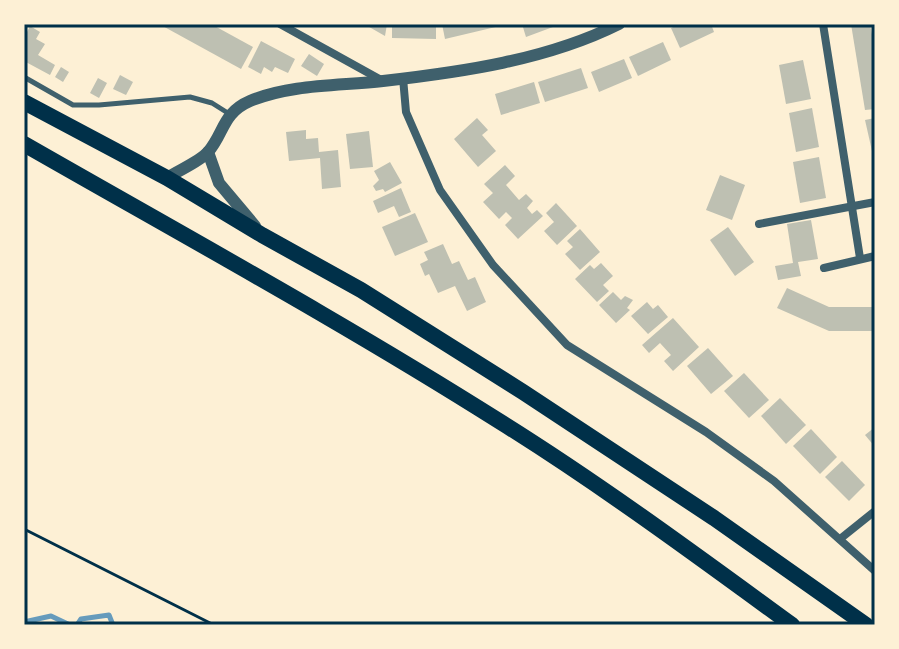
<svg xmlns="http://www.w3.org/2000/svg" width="899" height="649" viewBox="0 0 899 649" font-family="Jost,sans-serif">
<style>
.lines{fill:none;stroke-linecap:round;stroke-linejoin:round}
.stream{stroke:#669bbc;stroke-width:5}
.building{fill:#bec0b2}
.path{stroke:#003049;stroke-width:3}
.service{stroke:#3f606c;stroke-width:5}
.minor{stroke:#3f606c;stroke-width:8}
.tertiary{stroke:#3f606c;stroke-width:12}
.trunk{stroke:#003049;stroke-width:16}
.neatline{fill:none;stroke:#003049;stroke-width:3}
</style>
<rect width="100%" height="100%" fill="#fdf0d5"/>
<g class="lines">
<g class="stream">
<path d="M24 622 51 616 70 625"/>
<path d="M77 625 81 619 109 615 113 625"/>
</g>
</g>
<g class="building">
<path d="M159 24H211L253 47 241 69Z"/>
<path d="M364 24H387L385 36Z"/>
<path d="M392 24H436V39L392 38Z"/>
<path d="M442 24H504V25L445 39Z"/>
<path d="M522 24H561L526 37Z"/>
<path d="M680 24H711L714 32 680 48 671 28Z"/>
<path d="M851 24H870L875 51V109L865 110Z"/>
<path d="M30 26 40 32 36 39 45 44 38 55 55 65 50 75 24 61V38Z"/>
<path d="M261 41 295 59 288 73 275 67 272 72 264 67 261 74 248 67Z"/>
<path d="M663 42 671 60 638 76 629 57Z"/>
<path d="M309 54 324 64 317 76 301 66Z"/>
<path d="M624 59 632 78 599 92 591 72Z"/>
<path d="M803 60 811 99 786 104 779 65Z"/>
<path d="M61 67 69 72 63 82 55 77Z"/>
<path d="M581 68 588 88 545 102 538 82Z"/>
<path d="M120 75 133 82 126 95 113 89Z"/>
<path d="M98 78 107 83 99 98 90 93Z"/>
<path d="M534 82 540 103 501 115 495 94Z"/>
<path d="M812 108 819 147 796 152 789 113Z"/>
<path d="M477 118 488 130 482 135 496 151 478 167 454 139Z"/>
<path d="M875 118V151H872L865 120Z"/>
<path d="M306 130V139L318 138 319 152 338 150 341 187 322 189 320 158 289 161 286 132Z"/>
<path d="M369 131 373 167 350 169 346 134Z"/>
<path d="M819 157 826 198 800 203 793 162Z"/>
<path d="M390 162 402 183 385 192 383 189 376 191 373 186 379 180 374 171Z"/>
<path d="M505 165 515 176 506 185 519 200 526 194 533 201 527 208 532 214 537 210 543 216 518 239 505 225 512 218 506 212 499 219 483 202 493 193 484 184Z"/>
<path d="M720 175 745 185 732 220 706 210Z"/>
<path d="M401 188 411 212 399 217 394 206 378 213 373 201Z"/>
<path d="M556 203 577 226 557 245 544 231 554 222 546 213Z"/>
<path d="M415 213 428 242 395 256 382 227Z"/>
<path d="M811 220 818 259 798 262 801 276 778 280 775 266 793 263 787 224Z"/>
<path d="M728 227 754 262 735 276 710 240Z"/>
<path d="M580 229 600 252 580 270 565 254 573 247 567 241Z"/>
<path d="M443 244 452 264 459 261 468 280 475 277 486 302 467 311 455 286 438 293 429 274 425 276 420 264 428 260 424 252Z"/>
<path d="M601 263 613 276 603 285 609 291 597 302 575 279 590 265 594 269Z"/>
<path d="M787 288 829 307H875V331H829L777 308Z"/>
<path d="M613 292 621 300 625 296 633 300 627 308 630 310 616 323 599 305Z"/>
<path d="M647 302 653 309 658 305 668 317 648 334 631 316Z"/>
<path d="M673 318 699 347 673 371 664 361 671 355 660 343 649 353 642 345Z"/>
<path d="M708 348 733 376 711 394 687 366Z"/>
<path d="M744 373 769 400 749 418 724 391Z"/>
<path d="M780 398 806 425 786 444 761 416Z"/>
<path d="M875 427V447L865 435Z"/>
<path d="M811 429 837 457 820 474 793 446Z"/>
<path d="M842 461 865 485 849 501 825 477Z"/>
</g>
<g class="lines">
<path class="path" d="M24 529 214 625"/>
<path class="service" d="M24 77 73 105H99L190 97 212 103 231 115"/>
<g class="minor">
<path d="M280 24 383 81"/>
<path d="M823 24 860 258"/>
<path d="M403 78 406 112 440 190 493 265 567 345 706 432 774 481 875 571"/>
<path d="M759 224 875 202"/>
<path d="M824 268 875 256"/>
<path d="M840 539 875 511"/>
</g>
<g class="tertiary">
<path d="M208 152 219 183 255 226"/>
<path d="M167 178C179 170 199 162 208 152 224 134 222 113 250 101 291 84 339 86 383 81 462 72 547 60 619 24"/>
</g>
<g class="trunk">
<path d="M24 102 167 178 262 235 361 290 523 392 714 518 866 625"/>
<path d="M24 144C183 235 344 323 499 421 600 484 696 555 792 625"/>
</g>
</g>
<rect width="899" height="649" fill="none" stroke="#fdf0d5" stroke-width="52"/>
<rect x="26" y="26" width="847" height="597" class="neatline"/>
</svg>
